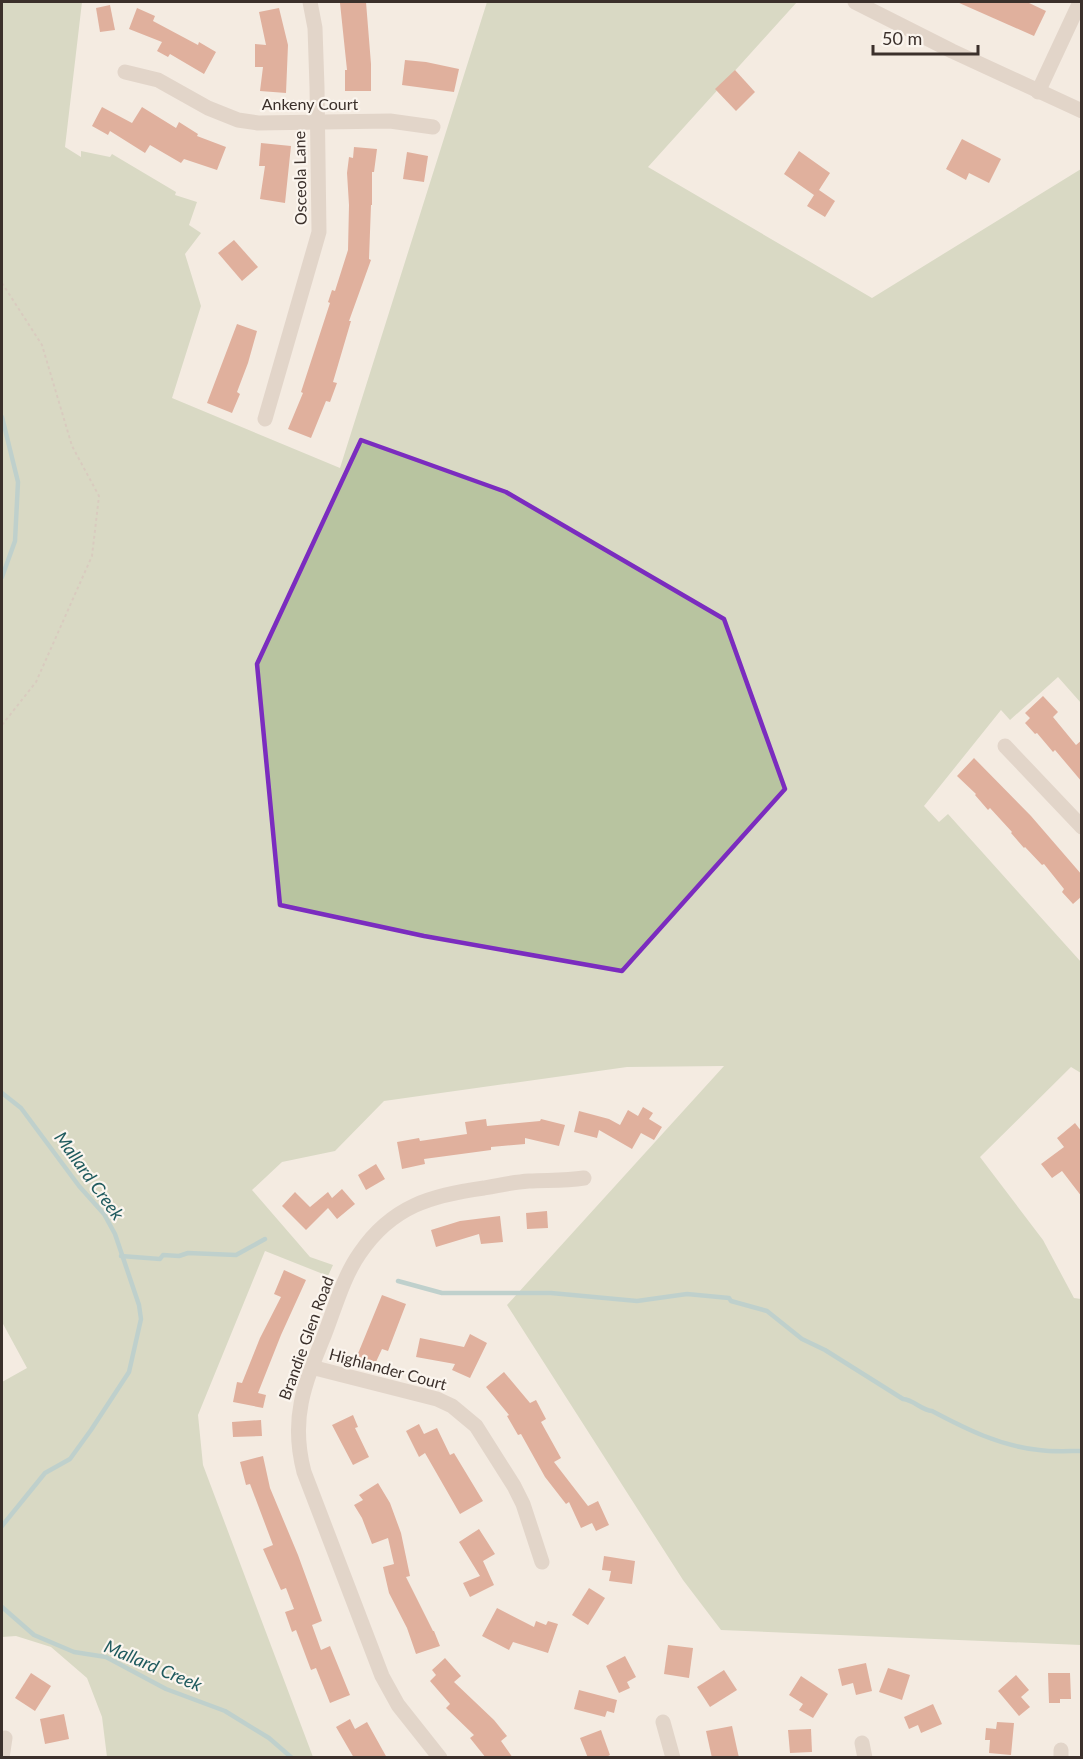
<svg xmlns="http://www.w3.org/2000/svg" width="1083" height="1759" viewBox="0 0 1083 1759" font-family="Lato,sans-serif">
<style>
.green{fill:#b8c4a0}
.lines{fill:none;stroke-linecap:round;stroke-linejoin:round}
.stream{stroke:#7fb0b2;stroke-width:4.5}
.building{fill:#c8694b}
.path{stroke:#b9a596;stroke-width:2;stroke-dasharray:3 3;stroke-linecap:butt}
.minor{stroke:#cdbbac;stroke-width:15}
.marked{fill:none;stroke:#7b2cbf;stroke-width:4.5;stroke-linejoin:round}
.labels{text-anchor:middle;stroke-width:4.5;stroke-linejoin:round;paint-order:stroke}
.street-label{font-size:16px;fill:#3b302b;stroke:#fbf5ee}
.water-label{font-size:18px;font-style:italic;fill:#1f5a5e;stroke:#fbf5ee}
</style>
<rect width="100%" height="100%" fill="#f4ebe1"/>
<path class="green" d="M2 2H82L65 147 81 157V151L110 157 112 154 176 192 175 195 197 202 189 225 201 233 185 254 201 306 172 398 340 468 487 2H797L648 167 872 298 1081 169V703L1058 677 1010 720 1001 710 924 806 939 822 948 814 1081 962V1073L1071 1067 980 1157 1043 1240 1074 1298 1081 1299V1645L721 1630 683 1580 507 1305 724 1066 627 1067 384 1101 335 1151 282 1162 252 1190 310 1257 333 1265 328 1276 265 1251 198 1415 203 1465 313 1757H107L102 1717 87 1678 51 1647 16 1636 2 1637V1382L27 1368 2 1322Z"/>
<g class="lines">
<g class="stream">
<path d="M2 417 18 482 15 541 2 577"/>
<path d="M2 1093 21 1108 79 1186 104 1214 115 1234 139 1305 141 1319 129 1372 91 1430 70 1459 45 1473 2 1526"/>
<path d="M121 1256 160 1259 163 1255 179 1256 188 1253 236 1255 265 1239"/>
<path d="M398 1281 442 1293H551L637 1301 687 1294 729 1298 731 1301 767 1311 802 1339 825 1350 903 1399C914 1400 921 1410 932 1411 966 1429 1000 1446 1039 1450 1052 1452 1068 1451 1082 1451"/>
<path d="M2 1607 34 1635 74 1652 106 1657 166 1689 225 1711 269 1738 292 1758"/>
</g>
</g>
<g class="building">
<path d="M353 2H366L371 64V91H345V70H347L340 3Z"/>
<path d="M957 2H1027L1046 11 1034 36Z"/>
<path d="M110 5 115 30 100 32 96 8Z"/>
<path d="M137 8 155 16 153 21 198 45 199 42 216 52 204 74 170 54 168 57 157 51 162 42 129 29Z"/>
<path d="M279 8 288 45 286 93 260 91 263 67H255V44L266 45 259 12Z"/>
<path d="M405 60 426 62 459 69 454 92 402 85Z"/>
<path d="M735 70 755 92 736 111 715 89Z"/>
<path d="M102 107 132 123 142 107 176 128 179 122 198 134 197 136 226 147 217 170 184 159 181 163 150 145 145 153 110 131 108 135 92 126Z"/>
<path d="M962 139 1001 159 989 183 969 173 966 180 946 169Z"/>
<path d="M261 143 291 146 285 203 260 199 265 166H259Z"/>
<path d="M354 147 377 149 374 172H372V205H371L369 259 371 260 349 321H351L333 382 337 383 330 402 326 401 311 438 288 429 303 393 301 392 330 303 328 302 332 290 335 291 348 250 349 205 347 173 349 157 353 158Z"/>
<path d="M799 151 830 173 819 190 835 201 825 217 807 206 814 195 784 174Z"/>
<path d="M407 152 428 156 424 182 403 179Z"/>
<path d="M234 240 258 267 242 281 218 253Z"/>
<path d="M237 324 257 331 248 363 237 392 240 394 232 413 207 403Z"/>
<path d="M1043 696 1058 712 1053 717 1076 745 1082 740V782L1055 750 1053 752 1037 733 1035 734 1025 723 1030 718 1025 713Z"/>
<path d="M974 758 1031 816 1082 875V896L1073 904 1062 892 1064 889 1044 864 1042 865 1025 847 1024 848 1011 833 1012 832 990 808 988 810 975 795 976 794 957 776Z"/>
<path d="M643 1107 653 1113 649 1119 662 1127 654 1140 641 1133 632 1149 599 1130 597 1138 574 1132 579 1111 609 1119 620 1125 628 1110 638 1116Z"/>
<path d="M486 1119 487 1126 540 1121 541 1119 565 1125 559 1146 525 1138V1144L491 1147V1150L424 1159 425 1164 402 1169 397 1142 419 1138 420 1141 467 1134 465 1122Z"/>
<path d="M1075 1123 1082 1132V1197L1062 1171 1052 1178 1041 1164 1064 1147 1057 1138Z"/>
<path d="M376 1164 385 1179 366 1190 358 1175Z"/>
<path d="M342 1189 355 1204 337 1219 328 1208 306 1230 282 1206 295 1192 310 1207 328 1192 332 1198Z"/>
<path d="M547 1211 548 1228 527 1229 526 1213Z"/>
<path d="M500 1216 503 1242 481 1244 479 1234 436 1247 431 1230 460 1221Z"/>
<path d="M284 1270 306 1280 281 1335 258 1393 266 1395 263 1408 233 1402 237 1382 242 1383 260 1338 281 1297 274 1294Z"/>
<path d="M382 1295 406 1304 388 1351 382 1349 375 1364 357 1356Z"/>
<path d="M470 1334 487 1343 470 1378 452 1370 455 1364 416 1357 420 1338 464 1347Z"/>
<path d="M504 1372 530 1403 536 1400 546 1419 541 1422 561 1458 554 1462 588 1506 598 1501 609 1525 596 1531 592 1523 581 1528 569 1502 566 1504 545 1477 521 1434 518 1435 507 1416 509 1415 486 1387Z"/>
<path d="M353 1415 358 1427 355 1428 369 1457 353 1465 332 1425Z"/>
<path d="M261 1420 262 1436 233 1437 232 1422Z"/>
<path d="M419 1424 424 1434 437 1428 450 1455 454 1453 483 1501 460 1514 425 1453 419 1457 406 1431Z"/>
<path d="M263 1456 270 1488 298 1555 322 1621 312 1625 321 1650 330 1646 350 1695 330 1703 316 1668 311 1670 296 1630 292 1632 285 1612 294 1609 286 1588 281 1590 263 1549 273 1545 250 1484 246 1485 240 1462Z"/>
<path d="M378 1483 390 1503 401 1533 410 1576 406 1577 433 1631H434L440 1646 416 1654 407 1628 389 1593 383 1567 394 1564 388 1538 372 1544 362 1518 354 1505 363 1500 359 1495Z"/>
<path d="M479 1529 495 1554 483 1561 494 1585 470 1597 463 1583 480 1576 459 1542Z"/>
<path d="M604 1556 635 1561 632 1584 609 1581 611 1571 602 1570Z"/>
<path d="M589 1588 605 1598 588 1625 572 1615Z"/>
<path d="M497 1608 534 1627 536 1621 546 1625 548 1621 558 1624 548 1653 513 1642 509 1650 482 1636Z"/>
<path d="M668 1645 693 1648 689 1678 664 1674Z"/>
<path d="M625 1656 636 1677 627 1682 630 1688 619 1693 606 1666Z"/>
<path d="M445 1658 461 1676 454 1682 494 1720 507 1736 501 1741 513 1758H486L470 1738 474 1735 446 1708 450 1704 430 1681 436 1675 432 1670Z"/>
<path d="M866 1663 872 1691 856 1695 853 1683 842 1686 838 1669Z"/>
<path d="M888 1668 910 1675 902 1700 879 1692Z"/>
<path d="M724 1670 737 1690 710 1707 697 1687Z"/>
<path d="M31 1673 51 1686 35 1711 15 1698Z"/>
<path d="M1048 1673H1070L1071 1699H1060V1703H1049Z"/>
<path d="M1016 1675 1029 1690 1021 1697 1030 1707 1019 1716 998 1691Z"/>
<path d="M801 1676 828 1694 813 1718 799 1710 803 1704 789 1695Z"/>
<path d="M579 1690 617 1700 614 1713 607 1711 605 1717 574 1709Z"/>
<path d="M933 1704 942 1724 921 1733 918 1725 909 1729 904 1717Z"/>
<path d="M64 1714 69 1739 45 1744 40 1719Z"/>
<path d="M350 1719 355 1729 367 1722 387 1758H354L336 1727Z"/>
<path d="M997 1722 1014 1723 1011 1755 989 1753 990 1740H985L986 1728 996 1729Z"/>
<path d="M732 1726 739 1758H712L706 1731Z"/>
<path d="M811 1729 812 1752 790 1753 788 1730Z"/>
<path d="M601 1730 610 1755 604 1758H588L580 1738Z"/>
</g>
<g class="lines">
<path class="path" d="M2 283 42 345 72 446 99 496 92 556 36 682 2 725"/>
<g class="minor">
<path d="M855 2 952 51 1082 111"/>
<path d="M125 72 158 80 208 108 238 120 258 123 390 121 433 127"/>
<path d="M1038 92 1080 2"/>
<path d="M265 419 319 232 317 87 315 28 310 2"/>
<path d="M1005 746 1082 827"/>
<path d="M311 1367 437 1399 452 1406 476 1426 514 1486 523 1504 542 1562"/>
<path d="M663 1722 673 1758"/>
<path d="M862 1743 865 1758"/>
<path d="M1061 1750V1758"/>
<path d="M2 1758 5 1738"/>
<path d="M440 1758 398 1705 382 1676 304 1472C290 1419 304 1385 324 1336 335 1308 343 1277 360 1253 392 1206 432 1195 484 1188 499 1185 514 1182 529 1181 548 1180 565 1181 584 1178"/>
</g>
</g>
<path d="M0 0H1083V1759H0ZM361 440 506 492 724 619 785 789 622 971 424 936 280 905 257 664Z" fill="#f4ebe1" fill-opacity=".55" fill-rule="evenodd"/>
<path class="marked" d="M361 440 506 492 724 619 785 789 622 971 424 936 280 905 257 664Z"/>
<g class="labels">
<g class="street-label">
<text x="310" y="110">Ankeny Court</text>
<text transform="translate(300 178) rotate(-91)" y="6">Osceola Lane</text>
<text transform="translate(306 1338) rotate(-70)" y="6">Brandie Glen Road</text>
<text transform="translate(388 1369) rotate(15)" y="6">Highlander Court</text>
</g>
<g class="water-label">
<text transform="translate(89 1176) rotate(54)" y="6">Mallard Creek</text>
<text transform="translate(153 1666) rotate(23)" y="6">Mallard Creek</text>
</g>
</g>
<rect width="1083" height="1759" fill="none" stroke="#3b302b" stroke-width="6"/>
<path d="M873 45v9h105v-9" fill="none" stroke="#3b302b" stroke-width="3"/>
<text x="882" y="45" font-size="18" fill="#3b302b" stroke="#fbf5ee" stroke-width="4.5" paint-order="stroke">50 m</text>
</svg>
